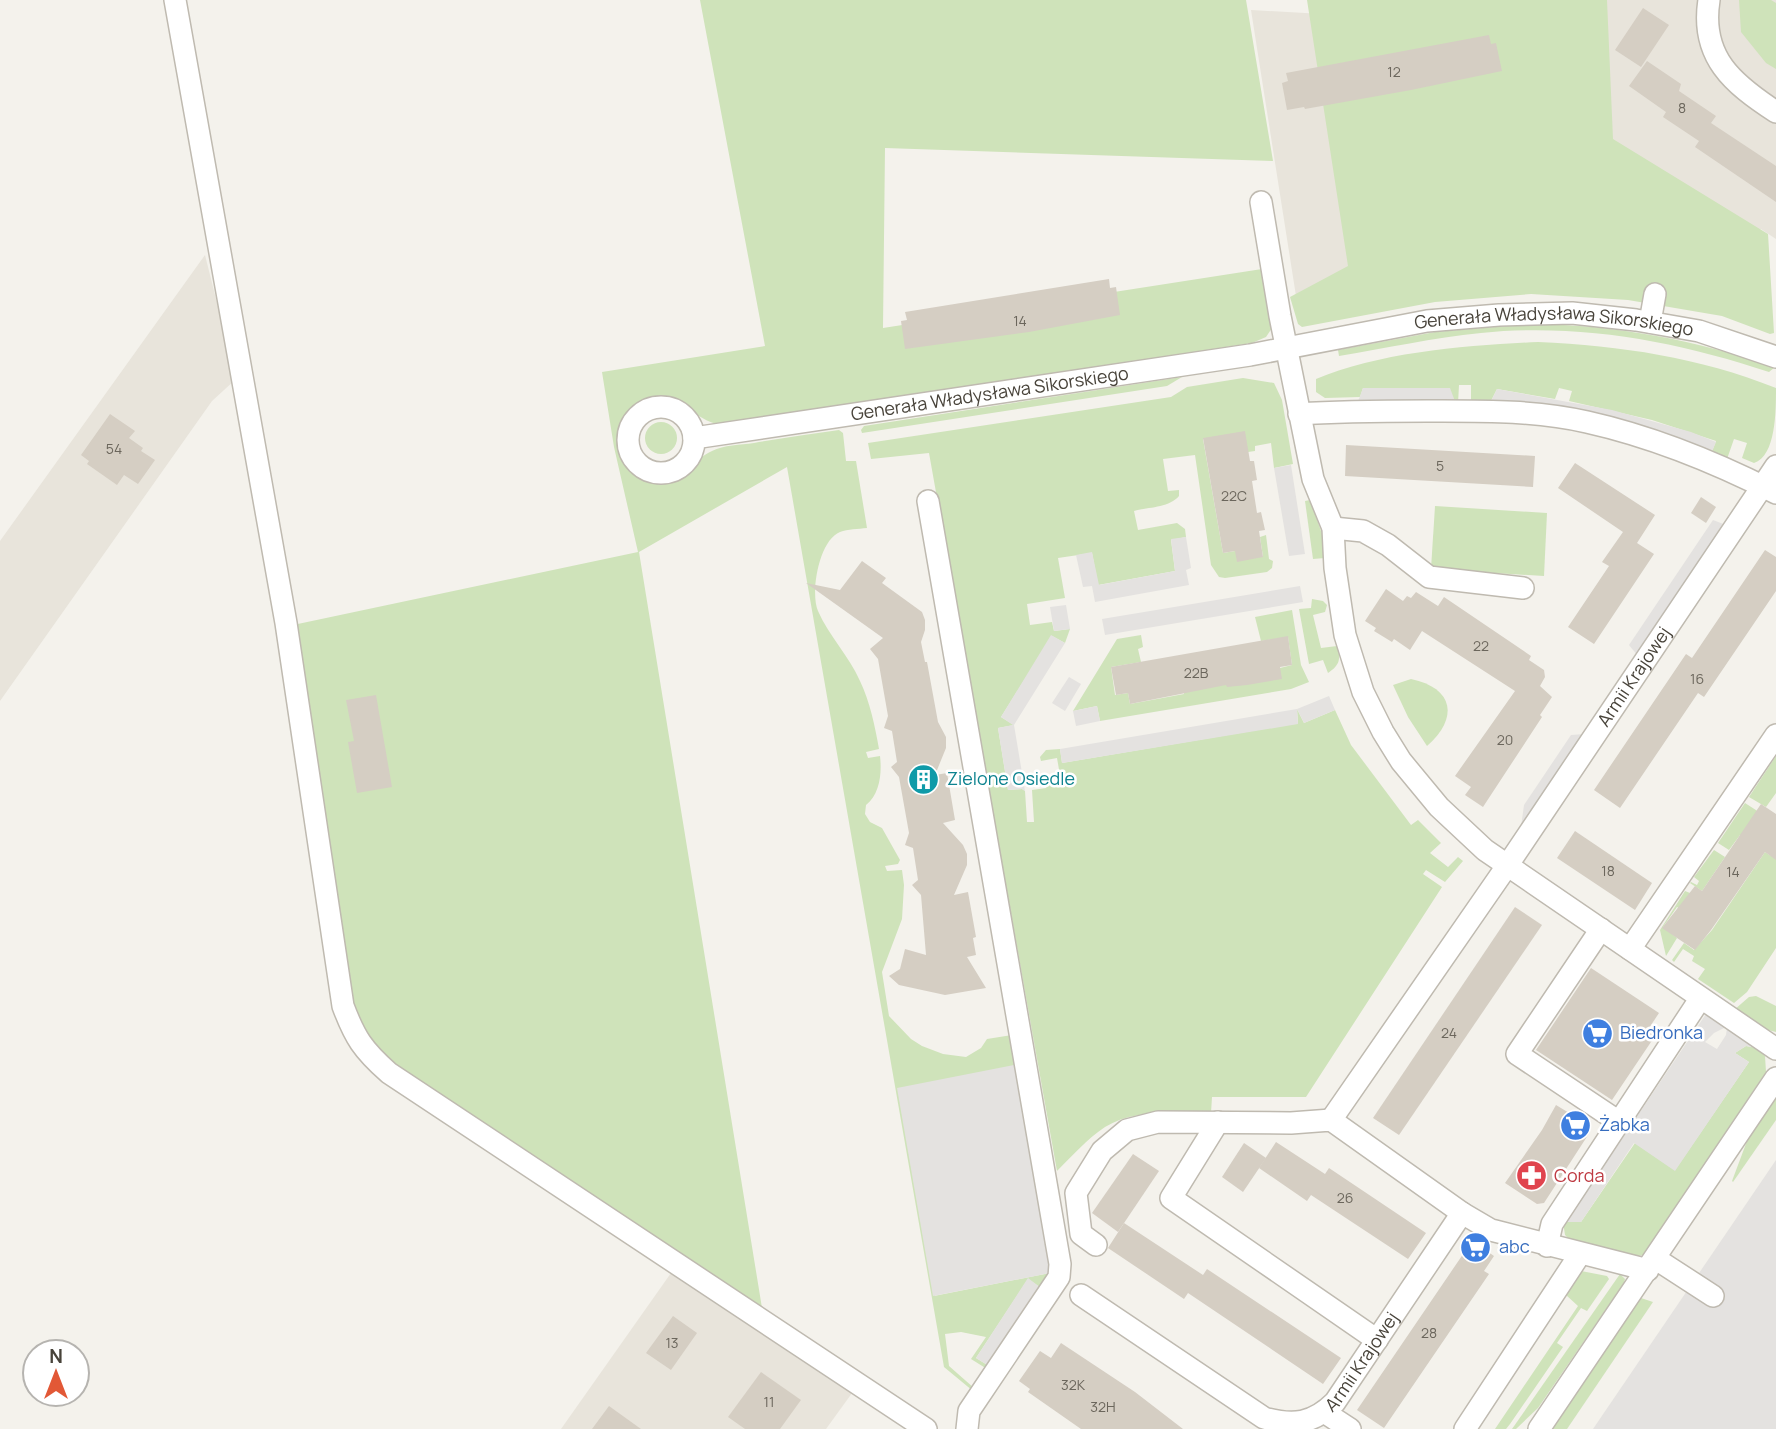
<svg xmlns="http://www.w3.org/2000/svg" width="1776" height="1429" viewBox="0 0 1776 1429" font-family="Manrope,sans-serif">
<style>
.residential{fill:#e8e4db}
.green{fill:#cfe3ba}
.parking{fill:#e4e2e0}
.building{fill:#d5cec3}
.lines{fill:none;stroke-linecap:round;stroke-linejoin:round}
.minor-casing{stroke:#bfbab0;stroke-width:24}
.minor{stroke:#fff;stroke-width:21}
.labels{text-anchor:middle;stroke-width:5;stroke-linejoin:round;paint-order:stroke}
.number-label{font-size:14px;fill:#6b665c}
.street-label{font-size:18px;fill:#48433a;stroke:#fff}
.culture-label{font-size:18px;fill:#0d838f;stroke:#fff;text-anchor:start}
.shop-label{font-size:18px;fill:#366cbe;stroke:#fff;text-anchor:start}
.health-label{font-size:18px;fill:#be3a42;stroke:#fff;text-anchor:start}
</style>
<rect width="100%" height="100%" fill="#f4f2ec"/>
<g class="residential">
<path d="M1500 0H1776V239L1761 229 1656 288 1296 296 1251 10 1445 21Z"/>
<path d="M205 255 236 379 212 401 0 701V541Z"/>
<path d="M671 1273 855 1389 826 1429H561Z"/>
</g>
<g class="green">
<path d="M700 0H1246L1273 161 885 148 883 328 1262 269 1272 328 1266 337 1252 343 725 425C693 424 677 385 642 402 634 406 627 412 623 420 610 444 629 478 657 481 681 483 692 460 712 451 724 445 740 445 754 443 782 438 811 434 839 430L843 433 846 461H856L867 528C858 529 848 529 840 532 819 540 810 593 818 611 829 636 849 656 860 681 870 702 875 726 879 749L866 752 868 758 880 756C882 773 880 794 866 805L865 814 870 822 882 828 900 860 898 864 885 866 887 871 902 870 904 885 902 919 882 972 889 1016 911 1039 922 1046 943 1054 966 1057 981 1048 987 1039 1012 1035 1020 1079 1017 1081 1014 1066 1022 1116 1020 1101H1023L1029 1131 1026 1134 1023 1118 1032 1168 1029 1153 1033 1155 1038 1183 1035 1186 1032 1170 1041 1220 1039 1205 1042 1206 1047 1235 1044 1238 1041 1223 934 1296 1050 1273 1041 1288 1028 1279 976 1358 989 1366 987 1369 971 1359 986 1337 961 1332 945 1334 949 1366 974 1388 973 1391 944 1367 787 467 639 552 762 1308 389 1062 359 1027 348 990 293 625 638 552 614 447 602 372 765 346Z"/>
<path d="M1307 0H1607L1613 139 1768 234 1774 333 1770 334 1722 316 1628 300 1531 294 1435 302 1302 327 1298 324 1290 297 1348 266Z"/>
<path d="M1739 0H1771L1776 3V69L1766 63 1741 32Z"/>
<path d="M1532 324C1618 325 1694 340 1775 367L1769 372C1676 341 1579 323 1481 333 1433 338 1386 348 1339 356L1338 350 1435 332Z"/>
<path d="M1538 342C1622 346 1698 357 1776 388 1776 411 1776 456 1754 463L1742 458 1747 443 1734 439 1727 459 1711 454 1716 441 1652 420 1569 401 1572 391 1559 388 1555 399 1497 389 1489 405 1471 404V385H1459L1458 404 1363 388 1360 397 1325 398 1316 392V379C1380 352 1469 345 1538 342Z"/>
<path d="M1182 377 1167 386 862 433 861 430 864 426Z"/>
<path d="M1243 378 1274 383 1282 400 1293 464 1274 468 1271 443 1255 446V451L1248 452 1203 439 1223 553 1235 551 1263 557 1260 537 1266 535 1269 559 1273 561 1272 568 1267 572 1225 578 1219 577 1211 565 1195 455 1163 459 1168 491 1179 490V496C1169 508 1148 507 1134 511L1138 530 1177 523 1185 529 1186 537 1171 540 1175 571 1098 585 1092 553 1058 558 1065 598 1027 604 1030 625 1052 622 1054 631 1070 629 1065 643 1052 636 1001 717 1014 725 998 728 1008 790 1022 789 1025 791 1027 822H1034L1032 790 1046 788 1047 784 1061 781 1057 758 1041 761 1040 757 1046 750 1060 749 1062 763 1298 723 1297 709 1304 723 1335 710 1351 745 1411 825 1418 820 1441 843 1430 853 1448 867 1458 857 1463 861 1445 882 1426 870 1423 874 1442 887 1306 1097H1212L1211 1113C1177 1113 1135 1108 1105 1127 1087 1139 1072 1156 1057 1171L929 453 871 459 868 443 1171 397 1187 387Z"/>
<circle cx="661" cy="438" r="16"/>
<path d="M1310 500 1326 545 1325 558 1313 559 1305 501Z"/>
<path d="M1435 506 1547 513 1544 576 1431 569Z"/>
<path d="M1312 599 1323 601 1327 605 1325 612 1313 615 1321 648 1337 646C1341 659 1340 665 1328 673L1323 660 1309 664 1299 609 1311 608Z"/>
<path d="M1292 610 1301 665 1309 682 1291 689 1100 721 1097 706 1073 711 1117 639 1141 635 1143 647 1138 649 1141 662 1111 667 1115 695 1128 693 1130 704 1184 694V692L1292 665 1288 637 1261 641 1255 617Z"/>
<path d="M1411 679C1454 688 1459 718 1427 746L1408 717 1393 685Z"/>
<path d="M1776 756V793L1766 807 1749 797Z"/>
<path d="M1745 803 1762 814 1746 838 1740 835 1729 850 1718 843Z"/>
<path d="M1776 848V948L1747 992 1734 1003 1698 979 1705 969 1692 961 1694 956 1683 949 1674 962 1672 960 1684 943 1694 950 1712 930 1765 852 1771 856Z"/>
<path d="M1714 850 1725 857 1702 891 1690 883 1691 882 1697 885 1699 881 1694 877Z"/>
<path d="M1685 891 1690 893 1687 913 1677 907 1663 927 1677 938 1666 956 1660 930Z"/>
<path d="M1756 996 1776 1006V1032L1760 1028 1734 1010 1749 997Z"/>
<path d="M1746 1046 1757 1048 1765 1056 1766 1072 1644 1255 1632 1257 1570 1240 1565 1235 1563 1222H1581L1635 1143 1675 1170 1749 1062 1735 1053Z"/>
<path d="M1776 1097V1120L1733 1182 1732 1181 1747 1141Z"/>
<path d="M1576 1270 1607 1276 1609 1279 1587 1311 1581 1308 1557 1343 1563 1347 1510 1424 1506 1429H1495L1578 1306 1566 1295Z"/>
<path d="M1620 1274 1625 1279 1624 1283 1538 1408 1516 1429H1512Z"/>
<path d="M1641 1298 1653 1302 1567 1429H1552Z"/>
</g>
<g class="parking">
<path d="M1363 388H1450L1456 404H1357Z"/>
<path d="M1497 389 1612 410 1691 432 1716 442 1711 454 1489 405Z"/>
<path d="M1291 465 1305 554 1289 556 1274 468Z"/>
<path d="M1713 520 1726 525 1638 656 1629 645Z"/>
<path d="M1186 537 1191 568 1186 570 1189 585 1095 602 1092 586 1083 587 1076 555 1092 552 1099 585 1175 571 1171 539Z"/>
<path d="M1300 586 1303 602 1105 635 1102 619Z"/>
<path d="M1066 605 1070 629 1054 631 1050 607Z"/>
<path d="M1051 635 1065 643 1014 725 1025 791 1022 789 1008 790 998 728 1013 725 1001 717Z"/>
<path d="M1069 677 1081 684 1065 711 1052 703Z"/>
<path d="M1329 696 1335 710 1304 723 1297 709 1298 724 1062 763 1060 749 1297 709Z"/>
<path d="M1097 706 1100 721 1076 726 1073 711Z"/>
<path d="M1585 734 1520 834 1524 805 1571 735Z"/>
<path d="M1706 1014 1726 1027 1714 1033 1705 1042 1717 1049 1726 1035 1727 1028 1757 1048 1746 1046 1735 1053 1749 1062 1675 1171 1634 1143 1581 1222H1566Z"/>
<path d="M1014 1065 1050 1273 933 1296 897 1088Z"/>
<path d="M1776 1160V1429H1593Z"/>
<path d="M1028 1278 1041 1288 989 1366 976 1358Z"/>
</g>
<g class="building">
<path d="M1643 8 1669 25 1641 67 1615 50Z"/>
<path d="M1489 35 1491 44 1496 43 1502 71 1411 90 1305 109 1304 107 1287 110 1282 83 1288 81 1286 73Z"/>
<path d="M1647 61 1681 84 1679 91 1716 116 1711 123 1776 166V202L1695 147 1699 141 1663 117 1666 112 1629 86Z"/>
<path d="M1109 279 1110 288 1116 287 1120 315 1029 332 905 349 901 321 907 320 905 312Z"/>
<path d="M110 414 135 431 129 438 143 448 141 451 155 460 138 484 124 475 117 485 87 464 89 461 81 455Z"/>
<path d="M1245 431 1250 461H1254L1257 480 1252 481 1257 513 1261 512 1265 530 1259 531 1263 557 1237 562 1235 551 1223 553 1203 438Z"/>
<path d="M1346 445 1535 456 1533 487 1345 476Z"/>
<path d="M1575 463 1655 515 1637 543 1654 554 1594 644 1568 627 1609 566 1602 562 1623 532 1558 488Z"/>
<path d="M1701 497 1716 507 1706 523 1691 513Z"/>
<path d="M1765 550 1776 557V591L1704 697 1698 693 1620 808 1594 790 1686 654 1692 658Z"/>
<path d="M862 561 886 578 882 583 922 612 925 620V630L921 642 925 662H927L938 722 946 737V748L935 775 947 773 955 820 943 823 963 845 967 854V865L954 895 968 892 976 937 973 938 976 955 967 957 986 988 945 995 899 985 889 976 900 969 905 949 926 955 921 895 912 885 918 880 913 848 905 845 909 833 899 777 891 767 897 762 892 731 884 728 888 716 878 659 870 649 883 638 806 583 840 590Z"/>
<path d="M1386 589 1403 601 1407 596 1411 598 1416 592 1438 606 1444 597 1531 656 1529 660 1544 670 1545 677 1540 686 1552 697 1540 715 1542 717 1483 807 1465 795 1471 787 1455 776 1515 691 1422 631 1410 650 1394 639 1392 642 1374 631 1376 628 1365 621Z"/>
<path d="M1288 636 1292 665 1280 667 1282 679 1247 685 1227 687 1226 685 1130 704 1128 693 1116 695 1111 667Z"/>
<path d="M376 695 392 787 357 793 348 742 354 741 346 700Z"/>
<path d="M1761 804 1776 814V860L1765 852 1711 930 1695 950 1662 928 1695 886 1702 891Z"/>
<path d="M1575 831 1652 883 1635 910 1557 858Z"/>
<path d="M1515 907 1542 925 1399 1135 1373 1118Z"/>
<path d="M1591 968 1659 1013 1647 1031 1655 1036 1612 1100 1536 1050Z"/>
<path d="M1556 1105 1589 1125 1590 1132 1544 1203 1537 1204 1505 1183 1542 1130Z"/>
<path d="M1276 1142 1325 1174 1329 1168 1426 1233 1408 1259 1311 1195 1307 1201 1259 1168Z"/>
<path d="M1244 1143 1266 1158 1243 1192 1222 1177Z"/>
<path d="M1133 1154 1159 1171 1118 1232 1092 1213Z"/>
<path d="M1124 1223 1203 1275 1207 1269 1341 1358 1323 1384 1188 1293 1184 1299 1108 1248Z"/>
<path d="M1472 1241 1494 1256 1484 1271 1489 1274 1384 1428 1357 1410Z"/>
<path d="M673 1316 697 1333 671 1370 646 1353Z"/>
<path d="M1061 1343 1135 1392 1183 1429H1081L1028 1392 1030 1389 1019 1381 1040 1351 1051 1358Z"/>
<path d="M761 1372 801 1400 780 1429H745L728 1417Z"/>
<path d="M609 1406 641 1429H592Z"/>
</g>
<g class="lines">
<defs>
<g id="minor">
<path d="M175 0 286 623 343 1006C355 1038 363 1050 389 1073L926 1429"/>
<path d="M1709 0C1700 57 1733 84 1776 112"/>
<path d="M1261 202 1280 316 1313 479 1333 528 1335 568 1345 635 1363 692 1383 732 1401 761 1439 807 1485 850 1776 1049"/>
<path d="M1650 322 1655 294"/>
<circle cx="661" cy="440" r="33"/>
<path d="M1299 414C1342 411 1385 411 1427 411 1480 411 1535 410 1587 422 1654 437 1715 462 1776 493"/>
<path id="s1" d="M694 438 1250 355 1427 321 1499 315 1572 313 1636 320 1699 331 1776 357"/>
<path d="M928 501 1060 1264 1059 1277 969 1411 967 1429"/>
<path d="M1333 528 1363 531 1388 545 1429 577 1523 588"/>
<path d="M1601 929 1517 1054 1619 1122"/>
<path d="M1630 949 1776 735"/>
<path id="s2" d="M1331 1120 1507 866 1776 466"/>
<path d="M1218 1122 1171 1198 1377 1340"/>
<path d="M1096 1245 1081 1234 1076 1193 1102 1151 1127 1130 1158 1122 1291 1123 1331 1120 1462 1213 1491 1230 1648 1270"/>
<path d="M1547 1246 1552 1224 1700 999"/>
<path d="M1656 1259 1713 1296"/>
<path id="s3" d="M1081 1295 1264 1418C1293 1426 1313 1424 1335 1402L1462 1213"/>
<path d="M1324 1412 1350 1429"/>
<path d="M1465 1429 1580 1254"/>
<path d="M1539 1429 1776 1078"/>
</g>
</defs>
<use href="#minor" class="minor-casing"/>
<use href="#minor" class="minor"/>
</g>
<defs>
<symbol id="building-disc" viewBox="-11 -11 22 22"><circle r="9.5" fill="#0f9aa8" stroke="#fff"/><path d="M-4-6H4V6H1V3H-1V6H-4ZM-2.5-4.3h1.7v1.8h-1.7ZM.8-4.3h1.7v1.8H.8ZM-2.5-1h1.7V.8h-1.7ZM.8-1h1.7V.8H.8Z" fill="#fff"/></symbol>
<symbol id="supermarket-disc" viewBox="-11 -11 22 22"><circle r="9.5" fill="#3f7fe0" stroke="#fff"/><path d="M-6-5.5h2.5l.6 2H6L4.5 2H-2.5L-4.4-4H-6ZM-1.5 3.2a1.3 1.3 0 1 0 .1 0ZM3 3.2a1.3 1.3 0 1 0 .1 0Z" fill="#fff"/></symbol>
<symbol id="pharmacy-disc" viewBox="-11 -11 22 22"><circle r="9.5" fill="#e0444e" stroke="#fff"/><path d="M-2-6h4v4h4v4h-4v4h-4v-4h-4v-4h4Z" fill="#fff"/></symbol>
</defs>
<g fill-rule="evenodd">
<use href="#building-disc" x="906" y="762" width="35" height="35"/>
<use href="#supermarket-disc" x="1580" y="1016" width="35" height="35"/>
<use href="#supermarket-disc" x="1558" y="1108" width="35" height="35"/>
<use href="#pharmacy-disc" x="1514" y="1158" width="35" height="35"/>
<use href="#supermarket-disc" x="1458" y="1230" width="35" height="35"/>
</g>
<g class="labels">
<g class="number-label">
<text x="1394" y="77">12</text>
<text x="1682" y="113">8</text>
<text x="1020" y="326">14</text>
<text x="114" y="454">54</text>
<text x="1440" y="471">5</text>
<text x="1234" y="501">22C</text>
<text x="1481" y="651">22</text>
<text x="1196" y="678">22B</text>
<text x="1697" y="684">16</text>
<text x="1505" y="745">20</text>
<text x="1608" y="876">18</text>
<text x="1733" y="877">14</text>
<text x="1449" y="1038">24</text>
<text x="1345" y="1203">26</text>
<text x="1429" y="1338">28</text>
<text x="672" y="1348">13</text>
<text x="1073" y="1390">32K</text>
<text x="769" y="1407">11</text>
<text x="1103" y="1412">32H</text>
</g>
<g class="street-label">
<text dy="6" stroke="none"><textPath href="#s1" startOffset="870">Generała Władysława Sikorskiego</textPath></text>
<text dy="6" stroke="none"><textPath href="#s1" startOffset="299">Generała Władysława Sikorskiego</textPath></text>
<text dy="6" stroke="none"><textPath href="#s2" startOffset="537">Armii Krajowej</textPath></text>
<text dy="6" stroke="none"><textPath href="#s3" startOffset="346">Armii Krajowej</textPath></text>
</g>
<g class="culture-label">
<text x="947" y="785">Zielone Osiedle</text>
</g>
<g class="shop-label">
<text x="1620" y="1039">Biedronka</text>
<text x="1599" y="1131">Żabka</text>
<text x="1499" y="1253">abc</text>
</g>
<g class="health-label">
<text x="1554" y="1182">Corda</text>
</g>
</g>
<g transform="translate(56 1373)"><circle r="33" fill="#ffffff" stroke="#b6b4b0" stroke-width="2"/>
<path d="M0-5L12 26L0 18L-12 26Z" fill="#e25836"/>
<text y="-10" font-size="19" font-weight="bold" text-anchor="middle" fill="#48433a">N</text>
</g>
</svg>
